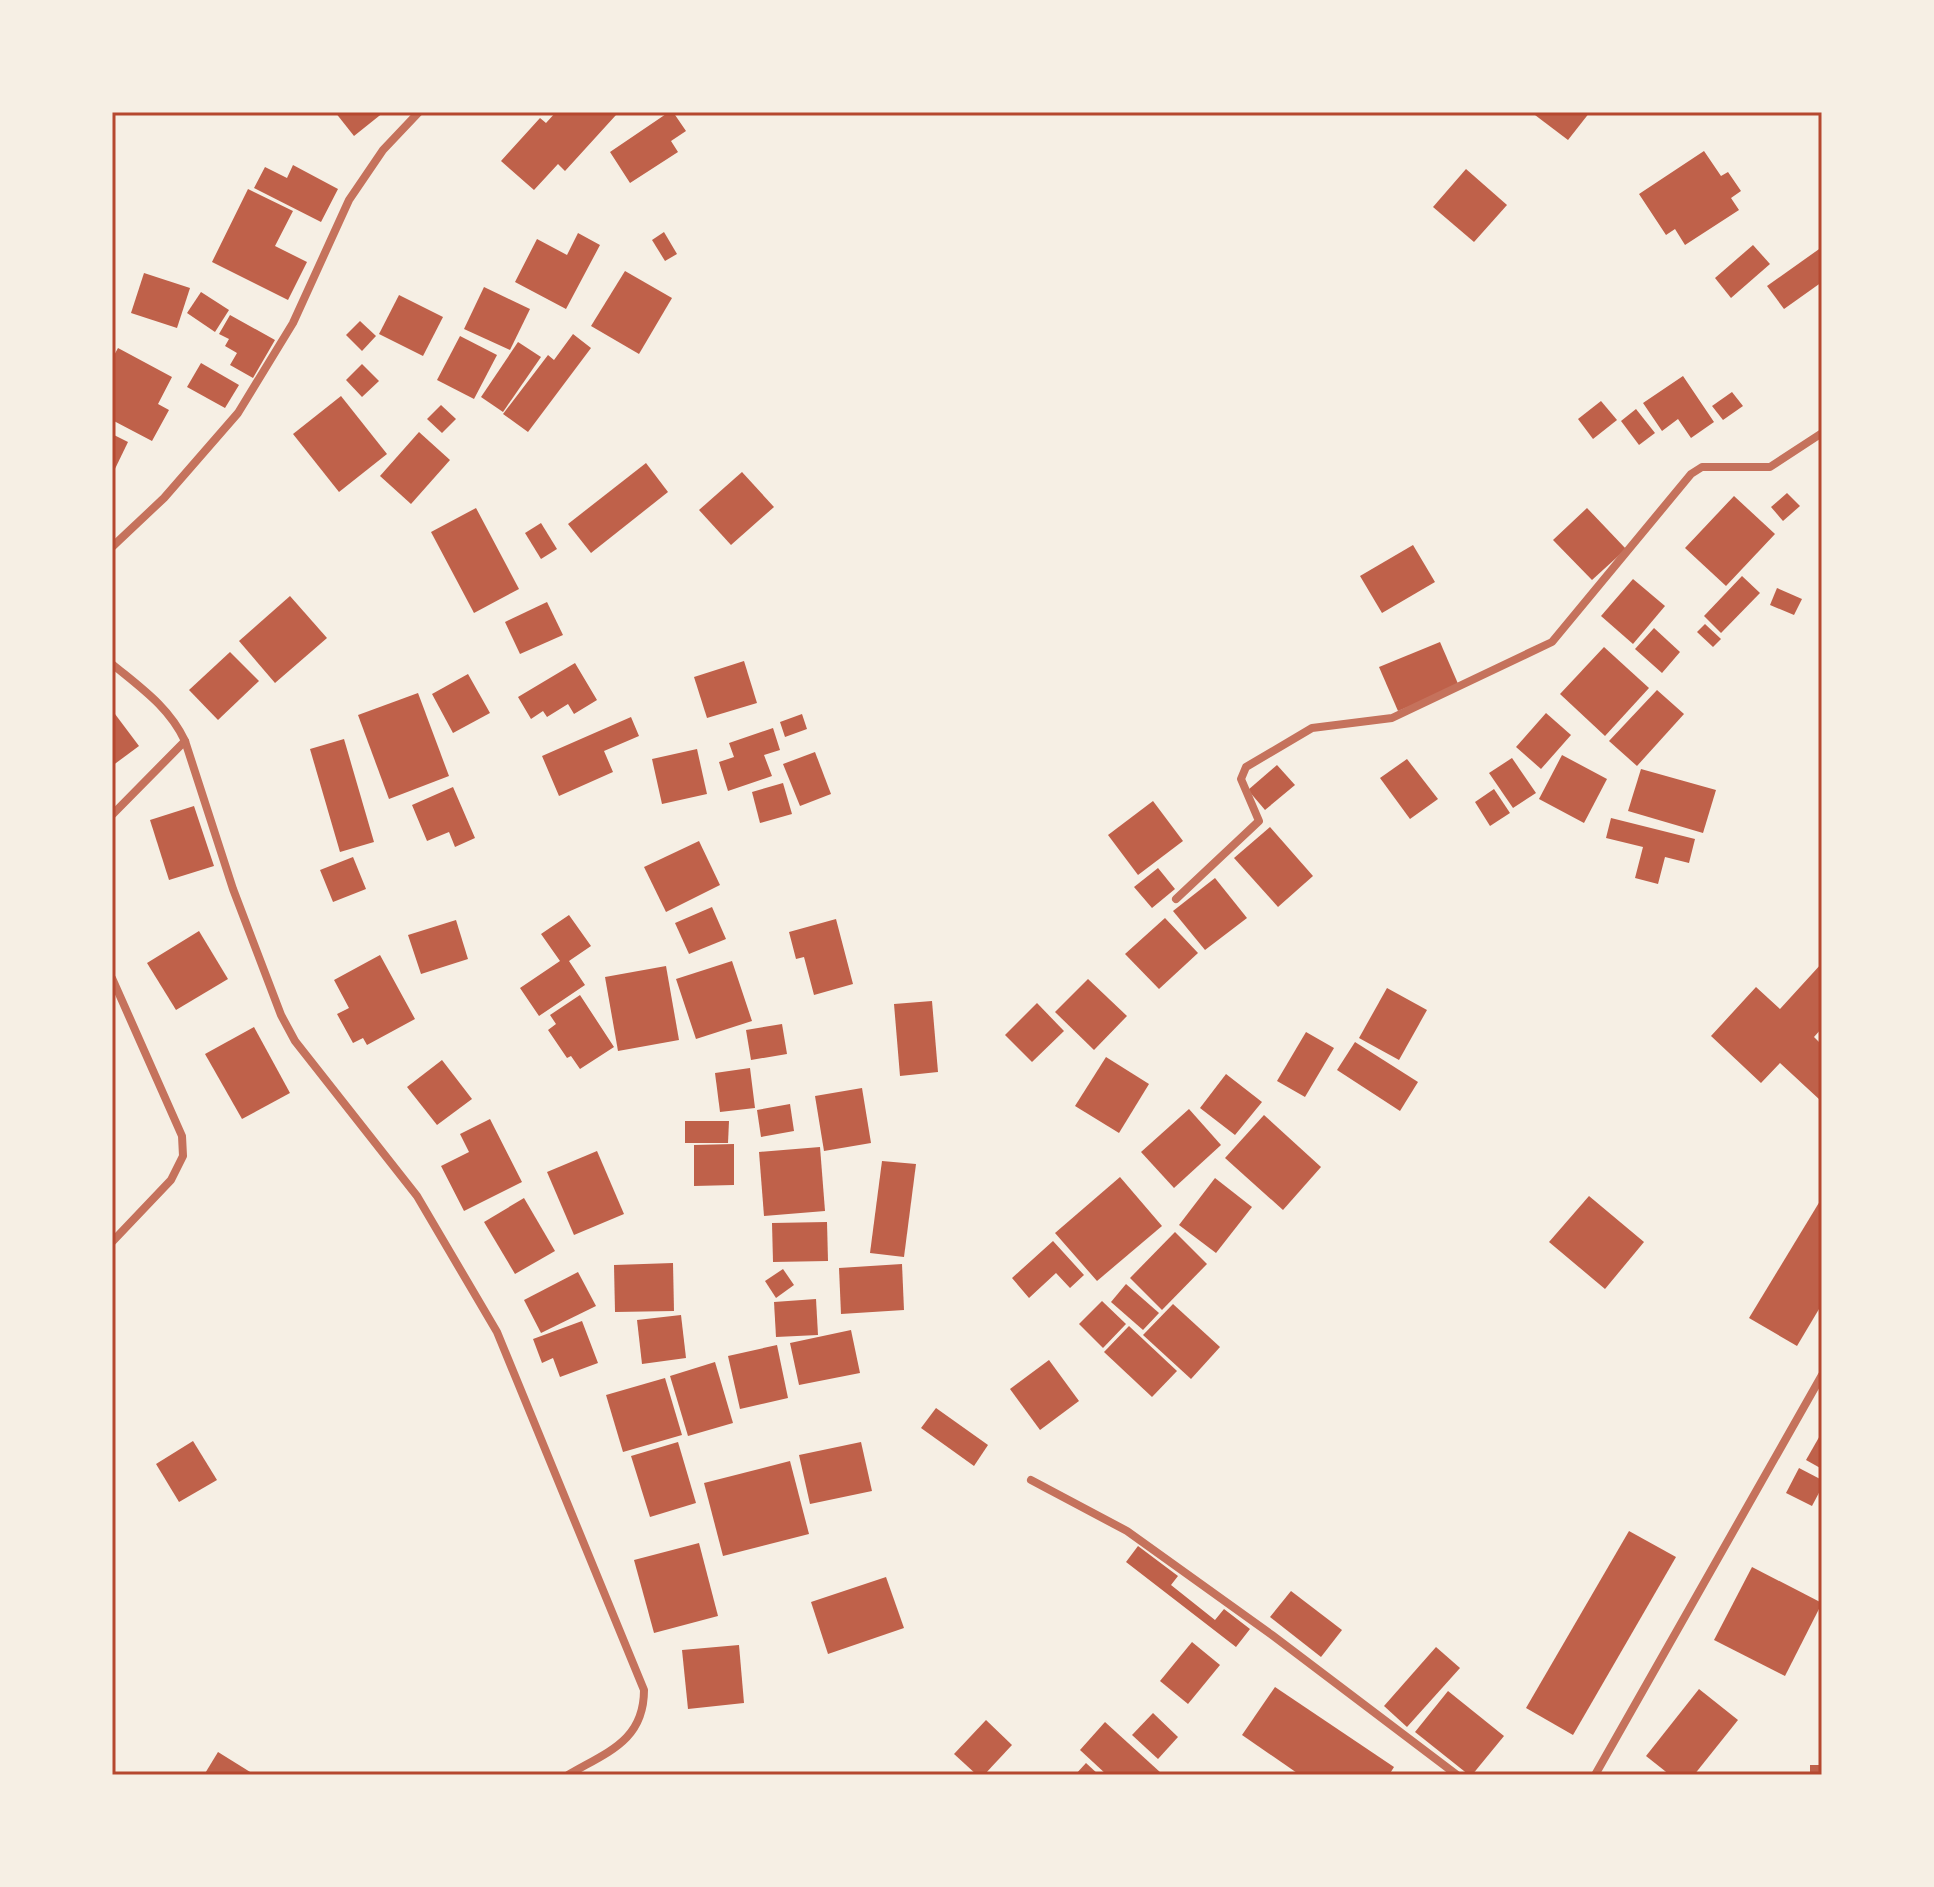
<svg xmlns="http://www.w3.org/2000/svg" width="1934" height="1887" viewBox="0 0 1934 1887" font-family="'PT Sans Narrow',sans-serif">
<style>
.building{fill:#bf614a}
.lines{fill:none;stroke-linecap:round;stroke-linejoin:round}
.minor{stroke:#c5725c;stroke-width:8}
.neatline{fill:none;stroke:#b5482f;stroke-width:3}
</style>
<rect width="100%" height="100%" fill="#f6efe4"/>
<g class="building">
<path d="M335 112H384L354 136Z"/>
<path d="M556 112H613L616 115 565 171 558 164 534 190 501 161 540 118 546 123Z"/>
<path d="M669 112H673L686 131 671 141 678 152 630 183 610 152Z"/>
<path d="M1531 112H1590L1568 140Z"/>
<path d="M1704 151 1721 176 1728 172 1741 191 1731 198 1739 210 1685 245 1675 229 1666 235 1639 194Z"/>
<path d="M293 165 338 189 321 222 254 188 265 167 287 178Z"/>
<path d="M1466 169 1507 205 1474 242 1433 207Z"/>
<path d="M248 189 293 211 275 246 307 262 288 300 212 262Z"/>
<path d="M664 232 677 254 665 261 652 240Z"/>
<path d="M578 233 600 245 566 309 515 282 537 239 567 255Z"/>
<path d="M1753 245 1770 264 1731 298 1715 278Z"/>
<path d="M1822 247V282L1784 309 1767 286Z"/>
<path d="M625 271 672 298 639 354 591 326Z"/>
<path d="M144 273 190 288 177 328 131 313Z"/>
<path d="M484 287 530 309 510 350 464 329Z"/>
<path d="M201 292 229 310 215 332 187 313Z"/>
<path d="M399 295 443 317 423 356 379 334Z"/>
<path d="M230 315 275 340 253 378 230 365 237 353 225 346 229 339 219 334Z"/>
<path d="M360 321 376 336 362 351 346 335Z"/>
<path d="M573 334 591 348 528 432 503 414 548 355 554 360Z"/>
<path d="M460 336 497 355 474 399 437 380Z"/>
<path d="M518 342 541 357 503 412 481 397Z"/>
<path d="M118 348 172 377 158 404 169 410 152 441 112 420V359Z"/>
<path d="M201 363 239 385 225 408 187 387Z"/>
<path d="M362 364 379 381 362 397 346 380Z"/>
<path d="M1683 376 1714 422 1691 438 1678 419 1662 431 1643 403Z"/>
<path d="M1732 392 1743 406 1723 420 1712 406Z"/>
<path d="M341 396 387 454 339 492 293 434Z"/>
<path d="M1601 401 1617 420 1593 439 1578 419Z"/>
<path d="M441 405 456 419 442 433 427 419Z"/>
<path d="M1636 409 1655 433 1639 445 1621 421Z"/>
<path d="M419 432 450 460 411 504 380 476Z"/>
<path d="M112 434 128 442 112 475Z"/>
<path d="M646 463 668 492 591 553 568 524Z"/>
<path d="M742 472 774 507 731 545 699 510Z"/>
<path d="M1787 493 1800 506 1783 521 1771 507Z"/>
<path d="M1734 496 1775 534 1726 586 1685 548Z"/>
<path d="M476 508 519 589 474 613 431 532Z"/>
<path d="M1587 508 1626 549 1592 580 1553 540Z"/>
<path d="M541 523 557 549 541 559 525 533Z"/>
<path d="M1413 545 1435 582 1382 613 1360 576Z"/>
<path d="M1742 576 1760 593 1721 633 1704 616Z"/>
<path d="M1633 579 1665 606 1633 644 1601 616Z"/>
<path d="M1777 588 1802 599 1794 615 1770 605Z"/>
<path d="M290 596 327 638 275 683 239 641Z"/>
<path d="M547 602 563 635 520 654 505 622Z"/>
<path d="M1705 624 1721 639 1713 647 1697 632Z"/>
<path d="M1654 628 1680 652 1662 673 1635 649Z"/>
<path d="M1440 642 1459 686 1398 711 1379 667Z"/>
<path d="M1604 647 1649 688 1605 736 1560 694Z"/>
<path d="M230 652 259 681 218 720 189 690Z"/>
<path d="M744 661 757 703 707 718 694 677Z"/>
<path d="M575 663 597 700 574 714 568 704 547 717 543 711 531 719 518 697Z"/>
<path d="M468 674 490 713 453 733 432 694Z"/>
<path d="M1657 690 1684 714 1637 766 1609 741Z"/>
<path d="M418 693 449 776 389 799 358 715Z"/>
<path d="M112 710 139 746 112 766Z"/>
<path d="M1546 713 1571 735 1541 769 1516 747Z"/>
<path d="M802 714 807 729 785 737 780 722Z"/>
<path d="M631 717 639 736 604 751 613 772 559 796 542 756Z"/>
<path d="M773 728 780 750 764 755 772 776 728 791 719 762 734 757 729 743Z"/>
<path d="M344 739 374 842 340 852 310 749Z"/>
<path d="M697 749 707 794 662 804 652 759Z"/>
<path d="M815 752 831 794 800 806 783 764Z"/>
<path d="M1562 755 1607 779 1584 823 1539 799Z"/>
<path d="M1512 758 1536 793 1513 808 1489 773Z"/>
<path d="M1407 759 1438 799 1410 819 1380 778Z"/>
<path d="M1277 765 1295 785 1265 810 1248 790Z"/>
<path d="M1641 769 1716 790 1703 833 1628 811Z"/>
<path d="M783 783 792 814 760 823 752 792Z"/>
<path d="M453 787 475 838 455 847 449 832 427 841 412 805Z"/>
<path d="M1494 789 1510 813 1490 826 1475 802Z"/>
<path d="M1153 801 1183 841 1138 875 1108 835Z"/>
<path d="M194 806 214 866 169 880 150 820Z"/>
<path d="M1611 818 1695 839 1689 863 1665 857 1658 884 1635 878 1643 847 1606 838Z"/>
<path d="M1270 827 1313 876 1278 907 1234 858Z"/>
<path d="M699 841 720 885 666 912 644 867Z"/>
<path d="M353 857 366 889 333 902 320 870Z"/>
<path d="M1158 868 1175 889 1152 908 1134 887Z"/>
<path d="M1215 878 1247 918 1205 950 1173 911Z"/>
<path d="M712 907 726 939 689 954 675 923Z"/>
<path d="M569 915 591 946 569 961 585 985 539 1016 520 988 560 961 541 934Z"/>
<path d="M1165 918 1198 953 1159 989 1125 954Z"/>
<path d="M836 919 853 984 814 995 804 957 796 959 789 932Z"/>
<path d="M456 920 468 959 421 974 408 935Z"/>
<path d="M199 931 228 979 176 1010 147 963Z"/>
<path d="M380 955 415 1019 367 1045 363 1038 353 1043 337 1014 349 1008 334 980Z"/>
<path d="M732 961 752 1021 696 1039 676 979Z"/>
<path d="M1822 963V1028L1814 1037 1822 1045 1820 1100 1780 1063 1761 1083 1711 1036 1756 987 1780 1009Z"/>
<path d="M666 966 679 1040 618 1051 605 977Z"/>
<path d="M1088 979 1127 1016 1094 1050 1055 1012Z"/>
<path d="M1387 988 1427 1010 1399 1060 1359 1038Z"/>
<path d="M580 995 614 1047 580 1069 571 1056 567 1058 548 1030 556 1024 550 1015Z"/>
<path d="M932 1001 938 1072 900 1076 894 1004Z"/>
<path d="M1037 1003 1064 1031 1032 1062 1005 1035Z"/>
<path d="M782 1024 787 1054 751 1060 746 1030Z"/>
<path d="M254 1027 290 1093 242 1119 205 1054Z"/>
<path d="M1306 1032 1334 1048 1305 1097 1277 1081Z"/>
<path d="M1355 1042 1418 1082 1400 1111 1337 1070Z"/>
<path d="M1106 1057 1149 1084 1119 1133 1075 1106Z"/>
<path d="M442 1060 472 1099 437 1125 407 1087Z"/>
<path d="M750 1068 755 1108 720 1112 715 1073Z"/>
<path d="M1226 1074 1262 1102 1235 1135 1200 1108Z"/>
<path d="M862 1088 871 1143 824 1151 815 1096Z"/>
<path d="M790 1104 794 1131 761 1137 757 1110Z"/>
<path d="M1189 1109 1221 1145 1174 1188 1141 1152Z"/>
<path d="M1264 1115 1321 1167 1283 1210 1225 1158Z"/>
<path d="M490 1119 522 1182 464 1211 441 1166 469 1152 460 1134Z"/>
<path d="M685 1121H729L728 1143H685Z"/>
<path d="M734 1144V1185L694 1186V1145Z"/>
<path d="M820 1147 825 1211 764 1216 759 1152Z"/>
<path d="M597 1151 624 1214 574 1235 547 1172Z"/>
<path d="M882 1161 916 1164 904 1257 870 1253Z"/>
<path d="M1120 1177 1162 1226 1097 1281 1055 1233Z"/>
<path d="M1215 1178 1252 1207 1216 1253 1179 1225Z"/>
<path d="M1589 1196 1644 1242 1605 1289 1549 1242Z"/>
<path d="M524 1198 555 1251 515 1274 484 1222Z"/>
<path d="M1820 1201 1822 1202V1304L1797 1346 1749 1318Z"/>
<path d="M827 1222 828 1261 773 1262 772 1223Z"/>
<path d="M1175 1232 1207 1264 1162 1310 1130 1278Z"/>
<path d="M1053 1241 1084 1275 1070 1288 1056 1273 1029 1298 1012 1278Z"/>
<path d="M673 1263 674 1311 615 1312 614 1265Z"/>
<path d="M902 1264 904 1310 841 1314 839 1268Z"/>
<path d="M783 1269 794 1285 776 1298 765 1281Z"/>
<path d="M578 1272 596 1306 541 1333 524 1300Z"/>
<path d="M1126 1284 1159 1313 1143 1330 1111 1302Z"/>
<path d="M816 1299 818 1335 776 1337 774 1302Z"/>
<path d="M1102 1301 1126 1324 1103 1348 1079 1324Z"/>
<path d="M1173 1304 1220 1347 1191 1379 1143 1335Z"/>
<path d="M681 1315 686 1358 642 1364 637 1320Z"/>
<path d="M582 1321 598 1363 560 1377 553 1358 542 1363 533 1339Z"/>
<path d="M1129 1326 1177 1371 1152 1397 1104 1352Z"/>
<path d="M851 1330 860 1373 799 1385 790 1343Z"/>
<path d="M777 1345 788 1398 740 1409 728 1356Z"/>
<path d="M1049 1360 1079 1401 1040 1430 1010 1389Z"/>
<path d="M715 1362 733 1423 688 1436 670 1376Z"/>
<path d="M665 1378 682 1435 623 1452 606 1395Z"/>
<path d="M936 1408 988 1445 974 1466 921 1428Z"/>
<path d="M1822 1432V1469L1806 1460Z"/>
<path d="M193 1441 217 1480 179 1502 156 1464Z"/>
<path d="M678 1442 696 1503 650 1517 631 1456Z"/>
<path d="M861 1442 872 1491 810 1504 799 1455Z"/>
<path d="M790 1461 809 1534 723 1556 704 1483Z"/>
<path d="M1799 1468 1822 1480V1487L1812 1506 1786 1493Z"/>
<path d="M1629 1531 1676 1557 1573 1735 1526 1708Z"/>
<path d="M699 1543 718 1616 654 1633 634 1560Z"/>
<path d="M1138 1546 1178 1576 1171 1585 1215 1620 1224 1609 1250 1629 1236 1647 1126 1562Z"/>
<path d="M1752 1567 1822 1603 1785 1676 1714 1640Z"/>
<path d="M886 1577 904 1628 828 1654 811 1602Z"/>
<path d="M1291 1591 1342 1630 1321 1657 1270 1617Z"/>
<path d="M1192 1642 1220 1665 1188 1704 1160 1681Z"/>
<path d="M739 1645 744 1703 688 1709 682 1650Z"/>
<path d="M1436 1647 1460 1668 1407 1727 1384 1706Z"/>
<path d="M1275 1687 1394 1767 1389 1775H1300L1242 1735Z"/>
<path d="M1699 1689 1738 1720 1694 1775H1670L1646 1756Z"/>
<path d="M1448 1691 1504 1736 1472 1775H1469L1415 1732Z"/>
<path d="M1153 1713 1178 1737 1158 1759 1132 1735Z"/>
<path d="M986 1720 1012 1745 984 1775H977L954 1754Z"/>
<path d="M1105 1722 1161 1773 1159 1775H1107L1080 1750Z"/>
<path d="M218 1752 255 1775H204Z"/>
<path d="M1086 1763 1099 1775H1075Z"/>
<rect x="1810" y="1765" width="12" height="10"/>
</g>
<g class="lines">
<g class="minor">
<path d="M112 547 164 498 238 413 293 323 349 200 383 150 419 112"/>
<path d="M112 664C141 688 169 707 185 741L233 889 281 1015 295 1041 417 1196 497 1332 644 1690C644 1741 607 1752 568 1775"/>
<path d="M112 815 185 741"/>
<path d="M1176 899 1259 821 1241 779 1246 767 1312 728 1392 718 1552 642 1691 474 1702 467H1770L1822 433"/>
<path d="M112 978 182 1136 183 1156 171 1180 112 1242"/>
<path d="M1031 1480 1127 1531 1272 1635 1457 1775"/>
<path d="M1595 1775 1822 1375"/>
</g>
</g>
<rect width="1934" height="1887" fill="none" stroke="#f6efe4" stroke-width="228"/>
<rect x="114" y="114" width="1706" height="1659" class="neatline"/>
</svg>
